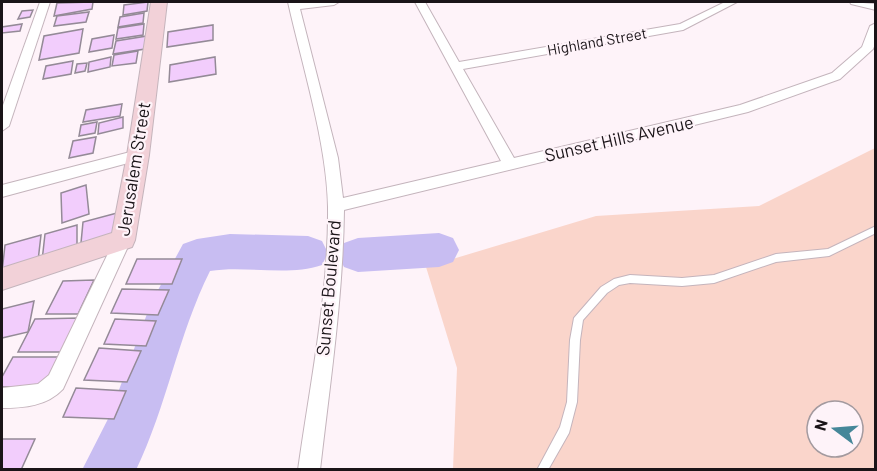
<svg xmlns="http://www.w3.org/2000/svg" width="877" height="471" viewBox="0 0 877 471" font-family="Barlow,sans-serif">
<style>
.green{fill:#fad5cb;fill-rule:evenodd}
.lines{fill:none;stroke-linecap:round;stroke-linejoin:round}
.river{fill:#c8bdf2;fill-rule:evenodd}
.building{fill:#f2cdfc;stroke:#948a97;stroke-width:1.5}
.lane-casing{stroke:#c4b4bc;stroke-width:2}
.street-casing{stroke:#c4b4bc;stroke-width:2}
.secondary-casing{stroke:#c4b4bc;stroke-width:2}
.lane{fill:#fff;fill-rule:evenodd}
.street{fill:#fff;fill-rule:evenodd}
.secondary{fill:#f2d1d8;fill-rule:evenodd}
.labels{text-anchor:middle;stroke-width:4.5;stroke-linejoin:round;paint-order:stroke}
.far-street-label{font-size:15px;fill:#1a1418;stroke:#fef3f9}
.street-label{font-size:18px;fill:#1a1418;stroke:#fef3f9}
</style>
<rect width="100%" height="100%" fill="#fef3f9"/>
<path class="green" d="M875 148V469H453L457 368 426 267 596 216 759 206ZM817 411H853V447H817Z"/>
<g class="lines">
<g class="river">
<path d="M439 233 453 238 459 250 453 262 439 267 358 272 344 267 338 255 344 243 358 238Z"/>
<path d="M230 234 308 236 322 241 328 253 322 265C287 277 246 265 210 271 178 335 167 406 136 470H82L109 417 151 303 183 244 197 239Z"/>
</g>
</g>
<g class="building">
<path d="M93 2 92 9 54 16 57 3Z"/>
<path d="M148 2 147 11 123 15 124 5Z"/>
<path d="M33 10 30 17 18 19 22 11Z"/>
<path d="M89 12 86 22 54 26 57 16Z"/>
<path d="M144 13 143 23 118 27 120 17Z"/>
<path d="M22 24 20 31 2 33V27Z"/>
<path d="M144 24 143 35 116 39 118 28Z"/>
<path d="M213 25V40L167 47 168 32Z"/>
<path d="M83 29 79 53 39 60 44 36Z"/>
<path d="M114 35 112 48 89 52 92 39Z"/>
<path d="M147 36 145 49 113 54 116 41Z"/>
<path d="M138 51 136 63 112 66 114 55Z"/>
<path d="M111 57 110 67 88 72 89 62Z"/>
<path d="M215 57 216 74 169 82 170 65Z"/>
<path d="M73 61 71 74 43 79 46 66Z"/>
<path d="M87 63 85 71 75 73 77 64Z"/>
<path d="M122 104 120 116 83 122 86 110Z"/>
<path d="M123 117V128L98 134 99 123Z"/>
<path d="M97 122 95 133 79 136 81 125Z"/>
<path d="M96 137 93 153 69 158 73 141Z"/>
<path d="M86 185 89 214 62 223 61 193Z"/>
<path d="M117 213V233L81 243 83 222Z"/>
<path d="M77 225V251L42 261 45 234Z"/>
<path d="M41 235 38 261 2 272 5 245Z"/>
<path d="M137 259H182L172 284H126Z"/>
<path d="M94 280 78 314H46L63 281Z"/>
<path d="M122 289 169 290 158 315 111 313Z"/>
<path d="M34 301 28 332 2 338V309Z"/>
<path d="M79 318 63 352H18L35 319Z"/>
<path d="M115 319 156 321 146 346 104 344Z"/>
<path d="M99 348 141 351 127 382 84 380Z"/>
<path d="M13 357H61L47 387H2V377Z"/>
<path d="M76 388 126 391 114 419 63 417Z"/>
<path d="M2 439H35L21 470H2Z"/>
</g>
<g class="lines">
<defs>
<path id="lane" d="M876 226V233L829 256 776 262 714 283 682 286 630 283 619 285 607 293 583 320 580 340 577 402 569 433 548 470H537L560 427 567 402 570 340 574 318 601 287 614 279 630 275 682 278 714 275 776 254 828 249Z"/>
<g id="street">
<path d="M40 2H50L9 126 2 131V108Z"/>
<path d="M288 2H339L334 5 300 9 338 158 343 198 501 161 415 2H425L459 62 680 24 725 2H737L683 30 463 69 514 158 740 105 832 73 862 47 870 26 876 23V42L873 49 840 79 748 112 344 210C343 297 330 383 320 470H298C310 384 329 293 328 207 327 143 302 65 288 2Z"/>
<path d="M850 2 876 4V10L851 4Z"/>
<path d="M138 150 145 155 143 159 2 197V185Z"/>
<path d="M123 233 129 235 131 240 63 389C47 406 24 408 2 408V388L38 384 49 375 117 235Z"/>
</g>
<path id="secondary" d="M151 2H167L149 155 135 240 132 247 2 290V268L112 233 127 155Z"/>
</defs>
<use href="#lane" class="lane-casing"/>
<use href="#street" class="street-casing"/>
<use href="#secondary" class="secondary-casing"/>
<use href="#lane" class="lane"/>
<use href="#street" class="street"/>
<use href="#secondary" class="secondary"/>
</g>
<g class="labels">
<g class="far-street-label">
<text transform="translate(597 42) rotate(-10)" y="5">Highland Street</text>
</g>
<g class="street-label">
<text transform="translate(619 139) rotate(-13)" y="6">Sunset Hills Avenue</text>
<text transform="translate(134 169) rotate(-81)" y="6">Jerusalem Street</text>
<text transform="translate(329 288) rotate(-85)" y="6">Sunset Boulevard</text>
</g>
</g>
<rect width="877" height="471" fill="none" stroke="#1a1418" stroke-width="6"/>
<g transform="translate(835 429) rotate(286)"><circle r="28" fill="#fef3f9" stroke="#a39a9f" stroke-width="1.5"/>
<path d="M0-4.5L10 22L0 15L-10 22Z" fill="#458799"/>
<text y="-9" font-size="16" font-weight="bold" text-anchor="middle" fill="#1a1418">N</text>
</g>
</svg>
